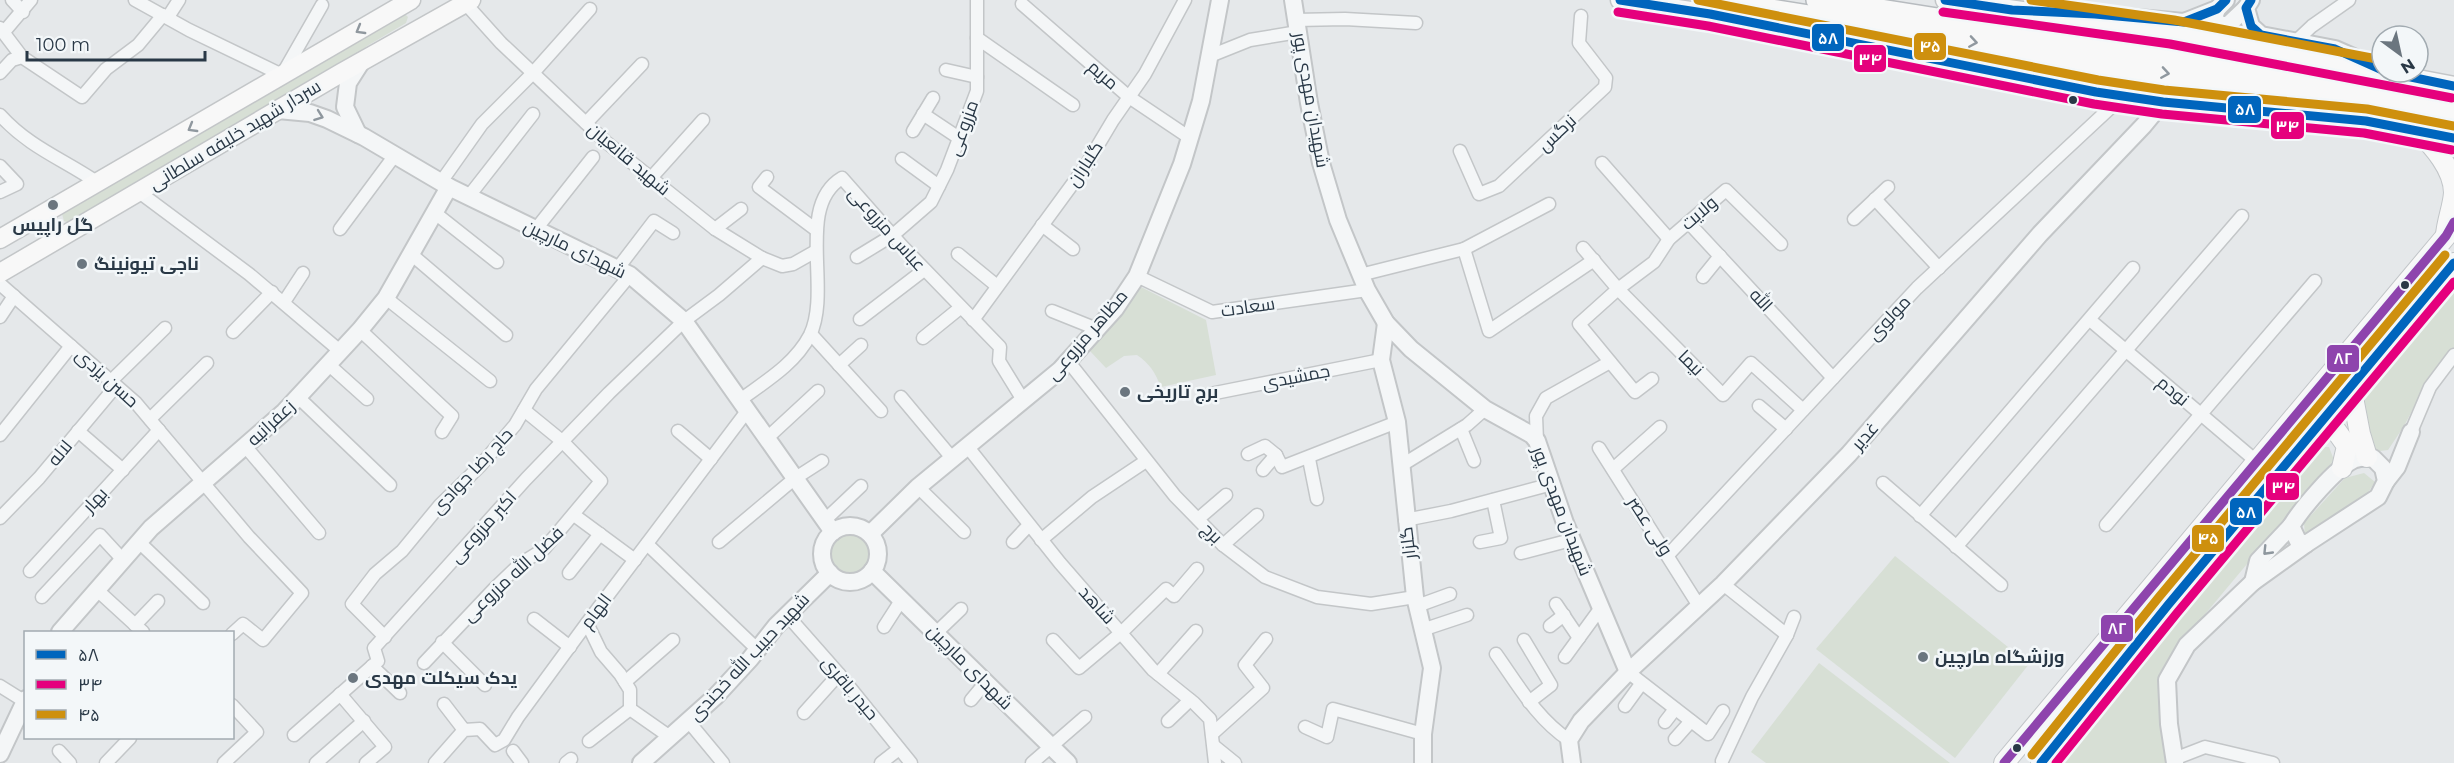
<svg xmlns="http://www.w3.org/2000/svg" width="2454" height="763" viewBox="0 0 2454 763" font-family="Montserrat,Cairo,sans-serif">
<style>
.green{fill:#d7dfd5}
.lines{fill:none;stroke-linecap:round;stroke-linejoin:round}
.minor-casing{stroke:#c3c6c8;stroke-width:15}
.tertiary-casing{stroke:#c3c6c8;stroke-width:20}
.secondary-casing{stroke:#c3c6c8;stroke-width:21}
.primary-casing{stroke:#c1c5c8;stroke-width:22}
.trunk-casing{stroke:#b7bbbf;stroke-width:24}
.minor{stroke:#f4f6f7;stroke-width:12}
.tertiary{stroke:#f4f6f7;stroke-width:16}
.secondary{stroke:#f8f8f8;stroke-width:18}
.primary{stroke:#f8f8f8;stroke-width:20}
.trunk{stroke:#f8f8f8;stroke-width:21}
.bus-1-casing{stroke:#f3f7f9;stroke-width:14}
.bus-2-casing{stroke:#f3f7f9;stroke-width:14}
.bus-3-casing{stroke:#f3f7f9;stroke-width:14}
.bus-4-casing{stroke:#f3f7f9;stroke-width:14}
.bus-1{stroke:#0065bd;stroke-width:9}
.bus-2{stroke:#e5007d;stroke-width:9}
.bus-3{stroke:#ce900e;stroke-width:9}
.bus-4{stroke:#8e44ad;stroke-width:9}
.oneway{stroke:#90989f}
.oneway2{stroke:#8e979e}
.bus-dot{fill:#293846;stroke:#f3f7f9;stroke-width:2}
.poi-dot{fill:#6b767f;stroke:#f3f7f9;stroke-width:2}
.labels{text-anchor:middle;stroke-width:5;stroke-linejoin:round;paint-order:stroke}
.street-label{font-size:18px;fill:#293846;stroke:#f3f7f9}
.poi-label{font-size:18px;font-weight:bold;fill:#293846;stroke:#f3f7f9;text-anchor:start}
.line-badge{stroke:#f3f7f9;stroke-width:2}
.badge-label{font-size:16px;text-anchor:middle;font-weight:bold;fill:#fff}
</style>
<rect width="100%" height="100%" fill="#e5e8ea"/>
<g class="green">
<path d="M403 12 408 17 406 23 367 46 354 57 72 224 64 221 62 214 75 205Z"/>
<path d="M2454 277V349L2426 384 2404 426 2388 450 2372 452 2357 388Z"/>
<path d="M1141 287 1206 320 1216 375 1161 387C1155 372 1150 364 1137 355L1124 356 1106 368 1090 351Z"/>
<path d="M2315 447H2329L2334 460 2186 637 2159 674 2168 763H2052Z"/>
<path d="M2364 473 2375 482 2367 494 2305 537 2304 523 2345 478Z"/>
<circle cx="850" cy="554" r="20"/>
<path d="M1895 556 2029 664 1955 758 1816 649Z"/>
<path d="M1819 663 1950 763H1766L1751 752Z"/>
</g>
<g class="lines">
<defs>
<g id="minor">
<path d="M12 0 23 12"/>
<path d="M135 0 189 30 282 75 322 5"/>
<path d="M465 3 501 43 606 142 715 229 762 258 782 266 793 264 816 251"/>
<path d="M1022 4 1129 97 1190 138"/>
<path d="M168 17 179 0"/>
<path d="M1296 20 1345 19 1416 23"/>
<path d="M0 28 22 57"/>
<path d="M4 32 31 0"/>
<path d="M977 38 1073 105"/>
<path d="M2295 42 2312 26 2349 0"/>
<path d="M1210 56 1250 40 1298 32"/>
<path d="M946 70 977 77"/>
<path d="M0 73 12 60 22 57 82 97 106 69 138 45 163 15"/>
<path d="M923 114 959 138"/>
<path d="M0 115C30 148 63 159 98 183"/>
<path d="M586 123 642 64"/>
<path d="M913 131 933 98"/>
<path d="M1460 151 1479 194 1499 186 1605 87 1606 78 1579 43 1581 16"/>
<path d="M902 159 939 186"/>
<path d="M1602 163 1669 239"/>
<path d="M0 166 17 184 0 192"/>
<path d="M767 177 759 187 815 229"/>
<path d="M651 178 703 120"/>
<path d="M441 182 482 124 533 73 590 9"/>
<path d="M139 192 249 274 340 351"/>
<path d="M469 196 533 114"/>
<path d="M1875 199 1939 268"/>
<path d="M435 213 497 262"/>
<path d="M1854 219 1888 187"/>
<path d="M1689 223 1833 378"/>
<path d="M1042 225 1073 249"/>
<path d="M340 229 395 155"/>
<path d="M536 229 593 157"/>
<path d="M715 229 741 209"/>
<path d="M1583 248 1618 289 1723 395 1751 363 1803 410"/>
<path d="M1464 249 1489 331 1594 260"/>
<path d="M411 254 506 335"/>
<path d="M958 254 997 286"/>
<path d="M857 257 893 235 931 202 947 170 977 91V0"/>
<path d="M618 268 654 221 673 233"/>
<path d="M1360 275 1464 249 1549 204"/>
<path d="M1137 276 1212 312 1367 290"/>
<path d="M1703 277 1720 256"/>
<path d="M0 284 136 403 249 537 302 593 263 640 243 624 232 634"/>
<path d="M386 298 490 381"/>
<path d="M284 302 303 273"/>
<path d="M1052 311 1097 329"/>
<path d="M0 317 14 296"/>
<path d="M860 319 924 270"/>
<path d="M973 320 1085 167 1113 120 1145 74 1185 0"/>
<path d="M2090 320 2256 461"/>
<path d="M360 330 452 416 442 432"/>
<path d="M233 332 272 292"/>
<path d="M811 334 881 411"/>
<path d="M923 338 960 308"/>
<path d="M1068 361 1175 496 1223 545 1265 577 1317 597 1371 604 1415 597"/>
<path d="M328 364 367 399"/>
<path d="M839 365 861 345"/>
<path d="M1652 379 1635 392 1579 324 1618 289 1654 262 1669 239 1726 190 1781 244"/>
<path d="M111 381 165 328"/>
<path d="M1210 394 1381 360"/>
<path d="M298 397 390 485"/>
<path d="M901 397 952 458"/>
<path d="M740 400C766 381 795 364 810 335 832 290 795 206 842 178L902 246 1000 347 999 361 1023 400"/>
<path d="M1759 406 1786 429"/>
<path d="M150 419 207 363"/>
<path d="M1461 429 1474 461"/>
<path d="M78 431 123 470"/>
<path d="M678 431 711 459"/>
<path d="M2411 432 2430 387 2454 355"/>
<path d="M0 435 71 346"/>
<path d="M766 439 818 391"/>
<path d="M1537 441 1536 416 1546 398 1610 362"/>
<path d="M245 446 319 533"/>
<path d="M967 446 1060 563 1153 670 1194 703 1210 719 1215 763"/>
<path d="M1599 448 1699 606"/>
<path d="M1248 454 1265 446 1276 455 1282 467 1397 422"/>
<path d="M1309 459 1317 499"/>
<path d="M1402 465 1467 425 1485 409"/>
<path d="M1613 469 1660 427"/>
<path d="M1263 470 1276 455"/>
<path d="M1883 483 2001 585"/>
<path d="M918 487 964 532"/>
<path d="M574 515 635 560"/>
<path d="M1920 516 2133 268"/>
<path d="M0 518 39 478 116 386"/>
<path d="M1198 519 1226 495"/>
<path d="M825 520 861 486"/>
<path d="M1405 520 1451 511 1552 484"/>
<path d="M2106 525 2315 281"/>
<path d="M1041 540 1092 497 1146 461"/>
<path d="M139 542 203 603"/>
<path d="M719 542 794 479 822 461"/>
<path d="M1013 542 1029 525"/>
<path d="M1480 542 1501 538 1493 500"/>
<path d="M647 544 758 650"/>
<path d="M1223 545 1257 515"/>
<path d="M1956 547 2242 216"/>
<path d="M1521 553 1571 540"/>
<path d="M1669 554 1917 288 2123 96"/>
<path d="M30 571 159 430"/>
<path d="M569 573 600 534"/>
<path d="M1723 584 1787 635"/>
<path d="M96 589 143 632"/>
<path d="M42 597 100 535 123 560"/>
<path d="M1556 604 1579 638"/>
<path d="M1417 606 1450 594"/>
<path d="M787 615 839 674 911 763"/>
<path d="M534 619 570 647"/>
<path d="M587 623 601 652 620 674 630 690V709L670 737"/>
<path d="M135 625 158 601"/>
<path d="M1550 626 1564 615"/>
<path d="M884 627 902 599"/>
<path d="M1422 630 1467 615"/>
<path d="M936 633 961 609"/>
<path d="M385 637 352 604 375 574 402 551 440 505 480 466 515 425 536 389 630 275"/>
<path d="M1053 640 1079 668 1122 632 1166 589 1174 596 1197 569"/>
<path d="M1524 640 1551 685 1529 702"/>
<path d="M442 642 485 685"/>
<path d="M1496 654C1518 685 1537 719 1569 740"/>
<path d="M1565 657 1600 609"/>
<path d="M424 663 494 589 520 564 544 549 601 481 562 441 524 410"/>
<path d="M372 666 400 693"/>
<path d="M1628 672 1708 734 1723 711"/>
<path d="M1158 674 1196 631"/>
<path d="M625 682 673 640"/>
<path d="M0 686 24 701"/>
<path d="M340 694 385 747 366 763"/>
<path d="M971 700 986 682"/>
<path d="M444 704 464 730"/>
<path d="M1625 706 1641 684"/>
<path d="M804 713 839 674"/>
<path d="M1168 721 1190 700"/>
<path d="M689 722 723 763"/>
<path d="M1665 722 1675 709"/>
<path d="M1305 727 1327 737 1333 709 1423 734"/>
<path d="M1212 734 1263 688 1245 665 1266 639"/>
<path d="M294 735 378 661 374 648 526 479 609 393 684 321 719 295 762 258"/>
<path d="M1675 739 1691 721"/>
<path d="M589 741 630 709"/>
<path d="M1214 746 1235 763"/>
<path d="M59 751 70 763"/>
<path d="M513 751 522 763"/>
<path d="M2174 759 2205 747 2273 763"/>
<path d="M1722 761 1752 697 1787 635 1794 617"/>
<path d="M106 763 130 738"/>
<path d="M224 763 257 732 232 705"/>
<path d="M316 763 364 721"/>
<path d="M435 763 464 730 480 729 495 745 504 740 518 717 587 623 747 411"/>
<path d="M566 763 571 759"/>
<path d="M881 763 899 749"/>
<path d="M1032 763 1085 717"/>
</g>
<g id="tertiary">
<path d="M1293 0 1309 103 1321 163 1338 220 1367 290 1386 323 1411 349 1485 409 1532 435 1537 441 1565 523 1628 672"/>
<path d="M2251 0 2246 8 2251 26 2261 35 2335 49 2378 68"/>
<path d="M2217 9 2214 18 2220 25H2228L2246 8"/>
<path d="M2114 16 2184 22 2217 9 2226 0"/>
<path d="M278 110 310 113 327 119 364 137 449 187 630 275 684 321 833 532"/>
<path d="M358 134 345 107 348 83 362 61"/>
<path d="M1386 323 1381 360 1397 422 1415 597 1432 668 1423 734V763"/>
<path d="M2367 457 2373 458 2383 468 2386 481 2378 497 2306 544 2298 541 2291 526C2302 508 2335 469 2353 460 2357 458 2363 458 2367 457Z"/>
<path d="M2386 481 2397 467 2411 432"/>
<circle cx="850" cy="554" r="28"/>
<path d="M870 534 918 487 1060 370 1115 309 1137 276 1182 164 1201 101 1220 0"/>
<path d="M872 571 1068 763"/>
<path d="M2253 582 2258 561 2291 526"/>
<path d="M60 632 151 528 284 412 360 330 386 298 449 187"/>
<path d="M0 754 26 699"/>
<path d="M641 763 716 696 750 659 776 626 830 573"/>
<path d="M1572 763 1569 740 1581 721 1628 672 1723 584 1849 454 2040 234 2144 125 2163 102"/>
<path d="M2175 763 2169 724 2167 680 2187 645 2253 582 2306 544"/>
</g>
<g id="secondary">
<path d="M1620 0 1710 14 1910 54"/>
<path d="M1945 0 2172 32 2454 86"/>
<path d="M1996 72 2096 92 2202 105"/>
<path d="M2352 120 2454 138"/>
<path d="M0 239 411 0"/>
<path d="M0 273 341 73 471 0"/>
</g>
<g id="primary">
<path d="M2417 130C2433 146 2454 169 2454 193 2453 207 2447 221 2446 235"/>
<path d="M2351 387 2360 434 2367 457"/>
<path d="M2312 436 2326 430 2335 429 2347 446 2342 468"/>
<path d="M2004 763 2446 236 2454 222"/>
<path d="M2041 763 2168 605 2454 263"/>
</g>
<g id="trunk">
<path d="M1708 0 2454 119"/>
<path d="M1817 0 2454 101"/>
<path d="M1894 43 1930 51 2150 88 2366 121"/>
</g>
</defs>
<use href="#minor" class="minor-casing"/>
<use href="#tertiary" class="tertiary-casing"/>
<use href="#secondary" class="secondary-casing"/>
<use href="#primary" class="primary-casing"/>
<use href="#trunk" class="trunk-casing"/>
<use href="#minor" class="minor"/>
<use href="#tertiary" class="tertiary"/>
<use href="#secondary" class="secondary"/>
<use href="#primary" class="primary"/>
<use href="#trunk" class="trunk"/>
<defs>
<g id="bus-1">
<path d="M1620 0 1710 14 2096 92 2163 102 2366 121 2454 138"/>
<path d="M1945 0 2012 10 2095 14 2184 22 2217 9 2226 0"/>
<path d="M2251 0 2246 8 2251 26 2261 35 2335 49 2382 70"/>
<path d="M2387 72 2454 86"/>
<path d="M2041 763 2168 605 2454 263"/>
</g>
<g id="bus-2">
<path d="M1618 12 1708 26 2094 104 2162 114 2364 133 2452 150"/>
<path d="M1943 12 2170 44 2452 98"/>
<path d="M2056 763 2177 613 2454 282"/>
</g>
<g id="bus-3">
<path d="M1698 0 2098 80 2164 90 2367 109 2454 126"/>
<path d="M2031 0 2174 20 2382 60"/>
<path d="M2032 755 2159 597 2445 255"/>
</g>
<path id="bus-4" d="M2004 763 2446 236 2454 222"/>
</defs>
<use href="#bus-1" class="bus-1-casing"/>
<use href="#bus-2" class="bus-2-casing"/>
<use href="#bus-3" class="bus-3-casing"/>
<use href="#bus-4" class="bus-4-casing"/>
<use href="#bus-1" class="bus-1"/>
<use href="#bus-2" class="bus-2"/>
<use href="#bus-3" class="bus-3"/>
<use href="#bus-4" class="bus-4"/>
</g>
<defs><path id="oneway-chevron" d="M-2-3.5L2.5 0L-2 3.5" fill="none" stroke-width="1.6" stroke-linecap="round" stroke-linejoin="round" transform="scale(1.5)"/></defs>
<g class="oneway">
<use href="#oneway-chevron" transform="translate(360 30) rotate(150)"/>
<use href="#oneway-chevron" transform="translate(1973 42) rotate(9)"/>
<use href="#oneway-chevron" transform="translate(2165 73) rotate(9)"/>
<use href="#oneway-chevron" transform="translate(192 128) rotate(150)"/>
</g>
<g class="oneway2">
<use href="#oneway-chevron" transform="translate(319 116) rotate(20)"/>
<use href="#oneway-chevron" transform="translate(2267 551) rotate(134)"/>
</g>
<g class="bus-dot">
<circle cx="2073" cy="100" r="5"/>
<circle cx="2405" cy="285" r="5"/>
<circle cx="2017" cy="748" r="5"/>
</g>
<g class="poi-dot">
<circle cx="53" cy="205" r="6"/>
<circle cx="82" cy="264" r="6"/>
<circle cx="1125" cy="392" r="6"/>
<circle cx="1923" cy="657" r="6"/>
<circle cx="353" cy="678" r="6"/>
</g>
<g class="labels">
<g class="street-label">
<text transform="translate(1103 75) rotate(41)" y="6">مریم</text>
<text transform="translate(1311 100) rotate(80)" y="6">شهیدان مهدی پور</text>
<text transform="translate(963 128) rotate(-70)" y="6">مزروعی</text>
<text transform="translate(1557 133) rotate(-43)" y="6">نرگس</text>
<text transform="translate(235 135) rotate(-31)" y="6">سردار شهید خلیفه سلطانی</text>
<text transform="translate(629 159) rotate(40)" y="6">شهید قانعیان</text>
<text transform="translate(1085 164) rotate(-57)" y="6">گلباران</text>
<text transform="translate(1699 213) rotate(-41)" y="6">ولایت</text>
<text transform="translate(887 229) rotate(48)" y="6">عباس مزروعی</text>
<text transform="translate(575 249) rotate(26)" y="6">شهدای مارچین</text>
<text transform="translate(1761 300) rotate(47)" y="6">الله</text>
<text transform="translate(1248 307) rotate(-8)" y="6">سعادت</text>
<text transform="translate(1889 318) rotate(-47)" y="6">مولوی</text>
<text transform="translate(1087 335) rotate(-49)" y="6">مظاهر مزروعی</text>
<text transform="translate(1691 363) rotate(45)" y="6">نیما</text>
<text transform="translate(1296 377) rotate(-11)" y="6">جمشیدی</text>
<text transform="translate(107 378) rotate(42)" y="6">حسن یزدی</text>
<text transform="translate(2173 391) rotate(40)" y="6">نودم</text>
<text transform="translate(271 423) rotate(-43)" y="6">زعفرانیه</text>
<text transform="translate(1865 436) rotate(-49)" y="6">غدیر</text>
<text transform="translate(60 453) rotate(-50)" y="6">لاله</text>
<text transform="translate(472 471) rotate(-47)" y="6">حاج رضا جوادی</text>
<text transform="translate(95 500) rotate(-47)" y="6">بهار</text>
<text transform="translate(1562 511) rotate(69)" y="6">شهیدان مهدی پور</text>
<text transform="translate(1650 526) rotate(57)" y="6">ولی عصر</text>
<text transform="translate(483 527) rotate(-48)" y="6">اکبر مزروعی</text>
<text transform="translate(1212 533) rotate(45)" y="6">برج</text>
<text transform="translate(1408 543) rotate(-97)" y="6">گلزار</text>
<text transform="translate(513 574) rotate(-43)" y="6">فضل الله مزروعی</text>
<text transform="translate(1097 605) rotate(48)" y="6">شاهد</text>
<text transform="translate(596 611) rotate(-53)" y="6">الهام</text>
<text transform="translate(749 657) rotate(-47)" y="6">شهید حبیب الله خجندی</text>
<text transform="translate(970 667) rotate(45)" y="6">شهدای مارچین</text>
<text transform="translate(850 688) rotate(50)" y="6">حیدر باقری</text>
</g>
<g class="poi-label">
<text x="53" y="231" text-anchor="middle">گل راپیس</text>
<text x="94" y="270">ناجی‌ تیونینگ</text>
<text x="1137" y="398">برج تاریخی</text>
<text x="1935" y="663">ورزشگاه مارچین</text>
<text x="365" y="684">یدک سیکلت مهدی</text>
</g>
</g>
<g class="line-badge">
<rect x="1811" y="23" width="34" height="29" rx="6" fill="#0065bd"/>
<rect x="1913" y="32" width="34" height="29" rx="6" fill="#ce900e"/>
<rect x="1853" y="44" width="34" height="29" rx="6" fill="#e5007d"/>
<rect x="2227" y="95" width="35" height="29" rx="6" fill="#0065bd"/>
<rect x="2270" y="111" width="35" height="29" rx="6" fill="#e5007d"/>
<rect x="2326" y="344" width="34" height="29" rx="6" fill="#8e44ad"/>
<rect x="2265" y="472" width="35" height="29" rx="6" fill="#e5007d"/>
<rect x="2229" y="497" width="34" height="29" rx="6" fill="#0065bd"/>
<rect x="2191" y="524" width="34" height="29" rx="6" fill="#ce900e"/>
<rect x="2100" y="614" width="34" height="29" rx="6" fill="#8e44ad"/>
</g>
<g class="badge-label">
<text x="1828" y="44">۵۸</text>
<text x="1930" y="52">۴۵</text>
<text x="1870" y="65">۳۴</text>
<text x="2245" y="115">۵۸</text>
<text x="2287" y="132">۳۴</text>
<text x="2343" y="364">۸۲</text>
<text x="2283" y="493">۳۴</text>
<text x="2246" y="518">۵۸</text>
<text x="2208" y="544">۴۵</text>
<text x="2117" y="634">۸۲</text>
</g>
<rect x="24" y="631" width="210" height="108" fill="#f3f7f9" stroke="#a2abb1" stroke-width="1.5"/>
<rect x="36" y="650" width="30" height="9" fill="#0065bd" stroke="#a2abb1" stroke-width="1.5"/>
<text x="78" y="661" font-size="18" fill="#293846">۵۸</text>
<rect x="36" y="680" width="30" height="9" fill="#e5007d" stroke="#a2abb1" stroke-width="1.5"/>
<text x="78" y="691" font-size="18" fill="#293846">۳۴</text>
<rect x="36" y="710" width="30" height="9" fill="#ce900e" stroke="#a2abb1" stroke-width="1.5"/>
<text x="78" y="721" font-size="18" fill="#293846">۴۵</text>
<g transform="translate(2400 54) rotate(147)"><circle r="28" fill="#f3f7f9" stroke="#a2abb1" stroke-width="1.5"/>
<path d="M0-4.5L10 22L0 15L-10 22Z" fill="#6b767f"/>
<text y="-9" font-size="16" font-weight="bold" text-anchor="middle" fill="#293846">N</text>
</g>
<path d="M27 51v9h178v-9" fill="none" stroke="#293846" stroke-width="3"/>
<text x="36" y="51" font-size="18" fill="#293846" stroke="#f3f7f9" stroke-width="4.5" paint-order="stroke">100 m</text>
</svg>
